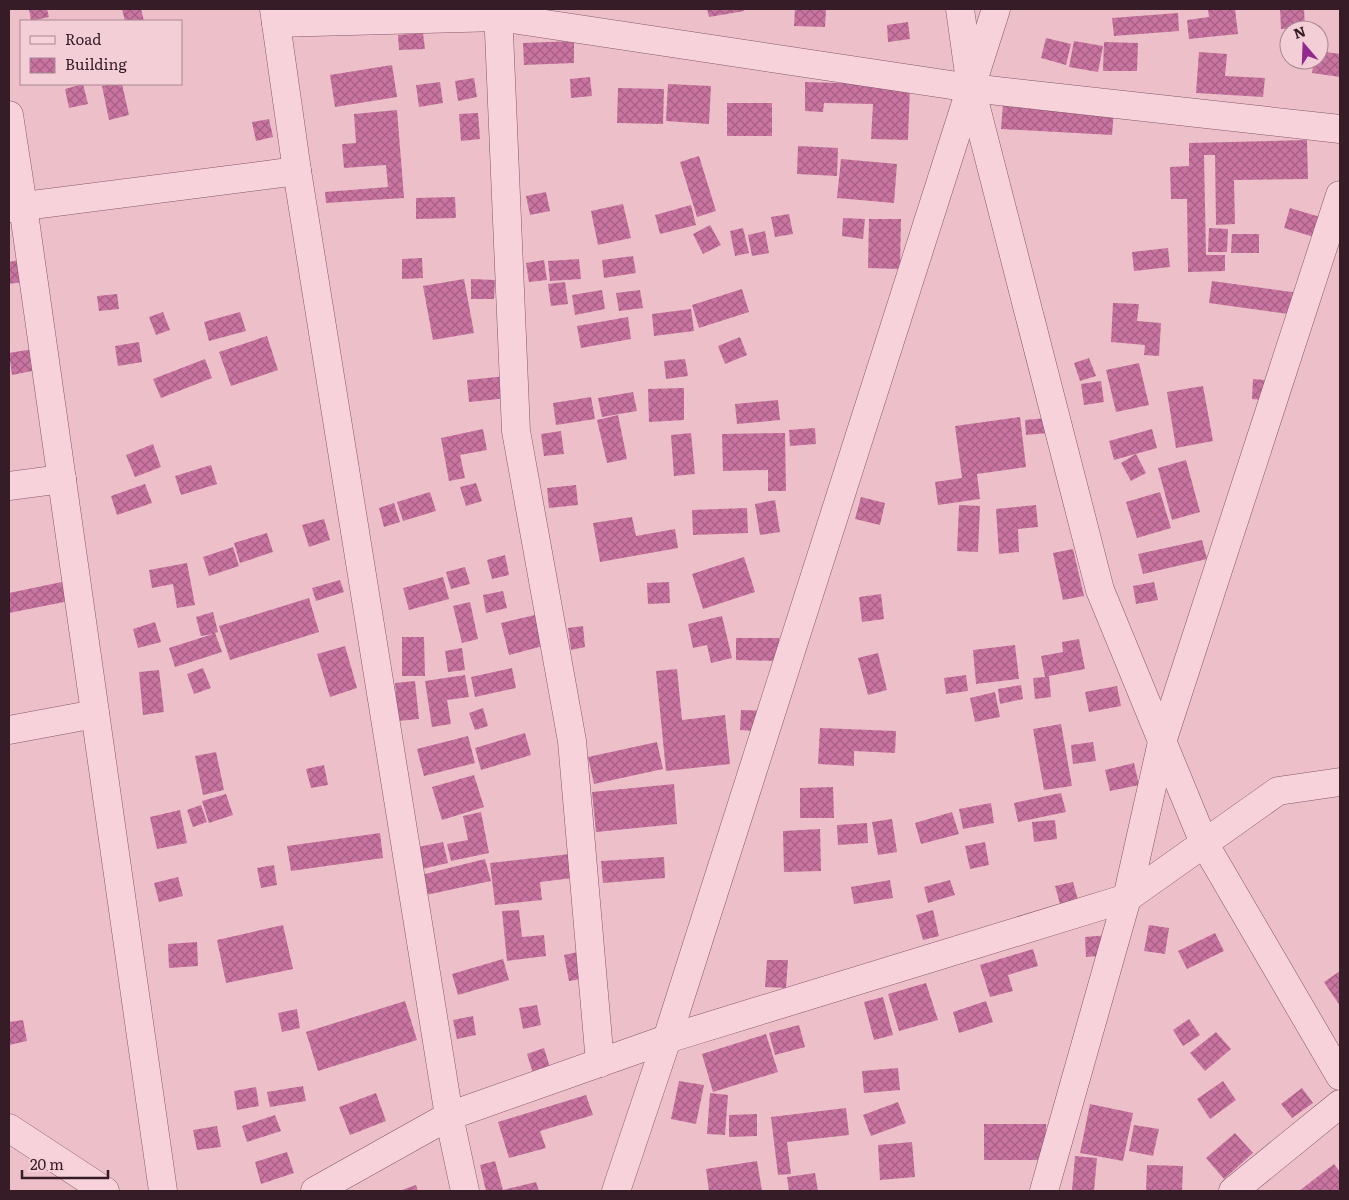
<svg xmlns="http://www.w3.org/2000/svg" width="1349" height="1200" viewBox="0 0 1349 1200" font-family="Literata,serif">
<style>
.building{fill:url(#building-cross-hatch)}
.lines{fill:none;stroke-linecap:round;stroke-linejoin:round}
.minor-casing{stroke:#85586a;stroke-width:29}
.minor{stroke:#f8d2da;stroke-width:28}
</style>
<defs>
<pattern id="building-cross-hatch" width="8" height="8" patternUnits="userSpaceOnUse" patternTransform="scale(1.25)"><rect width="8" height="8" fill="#ca75a1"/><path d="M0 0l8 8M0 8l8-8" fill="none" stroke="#a55f83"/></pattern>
</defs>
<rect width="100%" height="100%" fill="#edbfc9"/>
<g class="building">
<path d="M29 9H47L49 17 31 21Z"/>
<path d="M122 9H141L144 21H125Z"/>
<path d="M707 9H744V11L709 17Z"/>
<path d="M795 9H826L825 27 794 26Z"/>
<path d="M1208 9H1235L1238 34 1189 39 1187 20 1209 17Z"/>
<path d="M1280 9H1304L1305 28 1281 29Z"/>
<path d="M1178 13 1179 31 1114 36 1112 18Z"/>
<path d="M908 22 910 39 888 42 887 25Z"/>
<path d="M423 33 425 49 399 50 398 35Z"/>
<path d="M1046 38 1071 44 1066 65 1041 58Z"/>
<path d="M574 41V63L524 65 523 43Z"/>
<path d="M1074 41 1103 46 1098 72 1069 67Z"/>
<path d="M1104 42 1138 43 1137 71H1103Z"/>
<path d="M1319 51 1340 54V77L1312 73 1314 60H1319Z"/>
<path d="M1199 52 1227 54 1225 76 1265 78 1263 97 1196 93Z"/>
<path d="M392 65 397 97 335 107 330 75Z"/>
<path d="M590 77 592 96 571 98 570 79Z"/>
<path d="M474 78 477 97 458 101 455 81Z"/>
<path d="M440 82 443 103 419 107 416 85Z"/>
<path d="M805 82 910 85 908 140 871 139 873 104 824 103 823 112 805 111Z"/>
<path d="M83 84 88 104 69 108 65 89Z"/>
<path d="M114 84H122L129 115 109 120 102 86Z"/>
<path d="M668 84 711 86 709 124 666 121Z"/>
<path d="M618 88 664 89 663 124 617 123Z"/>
<rect x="727" y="103" width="45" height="33"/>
<path d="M1003 104 1114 110 1112 135 1001 129Z"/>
<path d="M397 110 404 198 326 203 325 192 388 187 386 165 344 168 342 144 356 143 354 114Z"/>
<path d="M478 113 480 139 461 141 459 114Z"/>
<path d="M269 119 273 137 256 141 252 122Z"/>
<path d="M1307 140 1308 179 1234 180 1235 224 1216 225 1215 155H1204L1206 255H1225V271L1188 272 1187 199H1171L1170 167 1189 166V143Z"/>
<path d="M798 146 838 148 837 176 797 174Z"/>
<path d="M699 156 716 211 697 217 680 162Z"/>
<path d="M841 159 897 164 894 203 837 198Z"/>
<path d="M546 192 550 211 530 215 526 196Z"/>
<path d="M455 197 456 218 416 219V198Z"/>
<path d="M623 204 631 238 598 245 591 211Z"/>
<path d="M691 205 696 225 660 234 655 215Z"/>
<path d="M1290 208 1330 220 1324 240 1284 228Z"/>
<path d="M789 214 793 234 775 237 771 217Z"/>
<path d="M843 218 865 219 863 239 842 236Z"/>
<path d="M869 219H901L900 269 868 268Z"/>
<path d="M710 225 721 245 703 254 693 234Z"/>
<path d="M743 228 749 253 735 256 730 231Z"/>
<path d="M1209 228 1228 229 1227 252H1208Z"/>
<path d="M765 231 769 253 752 256 748 235Z"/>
<path d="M1232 234H1259V253H1231Z"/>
<path d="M1168 248 1170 267 1134 271 1132 252Z"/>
<path d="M633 256 636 273 604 278 602 260Z"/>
<path d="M422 258 423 278 402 279V259Z"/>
<path d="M579 259 581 279 550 281 548 261Z"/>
<path d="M18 260 22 282 9 284V262Z"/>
<path d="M544 260 547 280 529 282 526 263Z"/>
<path d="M464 279 474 333 433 340 423 286Z"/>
<path d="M471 279 495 280 494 299H471Z"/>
<path d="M1212 281 1299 293 1296 315 1209 303Z"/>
<path d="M565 282 568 304 551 306 548 284Z"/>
<path d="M742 289 749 312 699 328 692 305Z"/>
<path d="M602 290 605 309 575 315 572 295Z"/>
<path d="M640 290 643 308 619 311 616 293Z"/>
<path d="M117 294 119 309 99 311 97 296Z"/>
<path d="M1113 303 1139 304 1137 321 1161 323 1159 356 1144 355 1145 345 1111 342Z"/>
<path d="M691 309 694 331 654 336 652 314Z"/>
<path d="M163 312 170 330 156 335 149 317Z"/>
<path d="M240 312 246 331 209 341 204 322Z"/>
<path d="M628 317 631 339 581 348 577 326Z"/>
<path d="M267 336 278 370 231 386 219 352Z"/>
<path d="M740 337 747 355 725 364 718 346Z"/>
<path d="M139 342 142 362 118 366 115 346Z"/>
<path d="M33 349 37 370 12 375 9 353Z"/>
<path d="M1089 358 1096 376 1080 381 1074 363Z"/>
<path d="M205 359 212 378 161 398 153 379Z"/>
<path d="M685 359 688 376 666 379 664 361Z"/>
<path d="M1139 363 1149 405 1116 412 1106 370Z"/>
<path d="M507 376 509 398 469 402 467 380Z"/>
<path d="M1253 379 1276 381 1275 401 1252 399Z"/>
<path d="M1101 381 1104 402 1084 405 1081 384Z"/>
<path d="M1203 386 1213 441 1176 448 1167 392Z"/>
<path d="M684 388V420L649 422 648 389Z"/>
<path d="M633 392 637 411 602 417 598 398Z"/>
<path d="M591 397 595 419 556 425 553 403Z"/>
<path d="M778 400 780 420 737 424 735 404Z"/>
<path d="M618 415 627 459 607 463 597 420Z"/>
<path d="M1020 417 1026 467 977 474 980 499 938 505 935 482 962 478 955 426Z"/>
<path d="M1047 418 1049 433 1026 435 1025 420Z"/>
<path d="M815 428 816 444 790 446 789 430Z"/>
<path d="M483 429 487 450 460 455 465 478 449 481 441 438Z"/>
<path d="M1152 429 1157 448 1114 460 1109 441Z"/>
<path d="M561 431 564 454 544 456 541 434Z"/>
<path d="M691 433 695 474 674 476 671 435Z"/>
<path d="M785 433 786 491H768V470L723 471 722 434Z"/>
<path d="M153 444 161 467 135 477 126 455Z"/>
<path d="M1136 454 1146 473 1131 481 1121 463Z"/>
<path d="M1186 460 1200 512 1172 520 1158 468Z"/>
<path d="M211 465 217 484 181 495 175 476Z"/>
<path d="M476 483 482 501 466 506 460 487Z"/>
<path d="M145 484 152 503 117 515 111 496Z"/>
<path d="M576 485 578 505 549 508 547 488Z"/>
<path d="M430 492 436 511 403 521 397 502Z"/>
<path d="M1160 492 1171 528 1137 538 1126 502Z"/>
<path d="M861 497 885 503 880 525 855 519Z"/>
<path d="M775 500 780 532 760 535 755 504Z"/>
<path d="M394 503 400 522 384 527 379 508Z"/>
<path d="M959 505 980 506 978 552 957 551Z"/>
<path d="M1036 505 1038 527 1018 529 1019 552 999 554 996 509Z"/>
<path d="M747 508 748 533 693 535 692 510Z"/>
<path d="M632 517 636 536 675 529 678 548 600 562 593 523Z"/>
<path d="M324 519 330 540 309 547 302 525Z"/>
<path d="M267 533 273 552 240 563 234 543Z"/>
<path d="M1202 540 1207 559 1143 574 1138 554Z"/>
<path d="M233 547 239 566 209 576 203 557Z"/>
<path d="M1073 549 1084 596 1063 600 1053 553Z"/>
<path d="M505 555 509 575 492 579 487 560Z"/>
<path d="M744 557 755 592 703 609 692 574Z"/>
<path d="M187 563 195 605 177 608 173 584 152 588 149 570Z"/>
<path d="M465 567 470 584 451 589 446 572Z"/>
<path d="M443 577 449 599 409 610 403 588Z"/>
<path d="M76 579 79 599 9 613V593Z"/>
<path d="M340 580 344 592 316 601 312 588Z"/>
<path d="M669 582 670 603 648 604 647 583Z"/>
<path d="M1154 582 1158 600 1136 604 1133 586Z"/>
<path d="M503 591 507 608 486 613 483 595Z"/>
<path d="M881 594 884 619 862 622 859 597Z"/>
<path d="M309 598 319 632 230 660 219 626Z"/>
<path d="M470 602 478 639 462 643 453 606Z"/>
<path d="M213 612 218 632 215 633 222 652 175 667 169 648 213 634 201 636 196 617Z"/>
<path d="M535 615 543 646 509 655 501 623Z"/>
<path d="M722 616 732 658 711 663 707 645 693 648 688 624Z"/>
<path d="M155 622 161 642 138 648 133 629Z"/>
<path d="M583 626 585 647 571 650 568 628Z"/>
<path d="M402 637H424L425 676H402Z"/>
<path d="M736 638H779V661L736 660Z"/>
<path d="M1079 639 1085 669 1049 676 1051 697 1035 699 1033 678 1045 677 1041 656 1063 652 1062 642Z"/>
<path d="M1015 645 1019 679 976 684 973 650Z"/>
<path d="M345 646 357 688 330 697 317 654Z"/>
<path d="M462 648 465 670 448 672 445 651Z"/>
<path d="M878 653 887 690 868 695 858 658Z"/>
<path d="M203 668 211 688 194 694 187 674Z"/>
<path d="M512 668 516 688 475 697 471 677Z"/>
<path d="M677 669 682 720 725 715 730 764 666 771 656 671Z"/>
<path d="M159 670 164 712 143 715 139 672Z"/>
<path d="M465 675 469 697 447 700 451 724 432 727 425 681Z"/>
<path d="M966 675 968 691 946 694 944 678Z"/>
<path d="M415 681 419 719 398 721 395 683Z"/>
<path d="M1021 685 1023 699 1000 704 998 689Z"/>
<path d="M1117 686 1121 706 1089 712 1085 692Z"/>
<path d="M995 692 1000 717 975 722 970 698Z"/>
<path d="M483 708 488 726 475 730 469 713Z"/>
<path d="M741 710 768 711 766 732 740 730Z"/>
<path d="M1061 724 1072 786 1044 790 1033 729Z"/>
<path d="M820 728 896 731 895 753 854 751V766L818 764Z"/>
<path d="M525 733 531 755 481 770 475 748Z"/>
<path d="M468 736 475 763 424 776 417 749Z"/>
<path d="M657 742 663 769 594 784 588 757Z"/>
<path d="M1093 742 1096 761 1073 764 1071 745Z"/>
<path d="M216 752 224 790 203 795 195 756Z"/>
<path d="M1134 763 1139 785 1110 791 1105 770Z"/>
<path d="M324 765 328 785 311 788 306 769Z"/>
<path d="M474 775 484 807 442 820 432 787Z"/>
<path d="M674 784 677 824 596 832 592 792Z"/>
<path d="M833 787 834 818H800V788Z"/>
<path d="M1061 793 1066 812 1018 822 1014 803Z"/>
<path d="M226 794 233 815 209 823 202 801Z"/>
<path d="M991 803 994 823 963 829 959 809Z"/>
<path d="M201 805 207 822 193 827 187 810Z"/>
<path d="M180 810 187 843 157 849 150 817Z"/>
<path d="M481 812 489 853 451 861 447 844 468 840 463 816Z"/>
<path d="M952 812 959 834 921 844 915 823Z"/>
<path d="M892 819 897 852 878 855 872 822Z"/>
<path d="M1055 820 1057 839 1034 842 1032 822Z"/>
<path d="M867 823 868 843 838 845 837 825Z"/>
<path d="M820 829 821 871 784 872 783 831Z"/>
<path d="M380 833 383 858 291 871 287 846Z"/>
<path d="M443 842 448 863 422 869 418 847Z"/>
<path d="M985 842 989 865 970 869 965 846Z"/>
<path d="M570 854 573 878 540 882 542 900 495 905 490 863Z"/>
<path d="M664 857 665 878 603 883 601 861Z"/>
<path d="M485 859 491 881 426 895 421 875Z"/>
<path d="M274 865 277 885 261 888 257 868Z"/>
<path d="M178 877 183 896 159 902 154 883Z"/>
<path d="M890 880 893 898 854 904 851 887Z"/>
<path d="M950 880 955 895 928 903 924 887Z"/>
<path d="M1073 882 1078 900 1060 904 1055 886Z"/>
<path d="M519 910 522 937 544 935 546 956 507 961 502 911Z"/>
<path d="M933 910 939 936 923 940 916 915Z"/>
<path d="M283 925 293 969 226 983 217 940Z"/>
<path d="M1149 925 1169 928 1165 954 1144 951Z"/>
<path d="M1215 933 1224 951 1187 969 1178 951Z"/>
<path d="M1109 935 1110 955 1086 957 1085 937Z"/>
<path d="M197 942 198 966 169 968 168 944Z"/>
<path d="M1033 949 1038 966 1008 975 1013 991 990 997 980 965Z"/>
<path d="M582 951 587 978 569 981 564 955Z"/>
<path d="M503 959 509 980 458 995 452 974Z"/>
<path d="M767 960H788L786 988 765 987Z"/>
<path d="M1340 971V1006L1324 982Z"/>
<path d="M926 983 938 1020 899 1031 888 994Z"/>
<path d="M883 997 893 1035 874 1040 864 1002Z"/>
<path d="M405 1001 417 1040 318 1071 306 1032Z"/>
<path d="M986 1001 993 1022 959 1033 953 1012Z"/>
<path d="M537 1005 541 1025 523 1029 519 1008Z"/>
<path d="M297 1009 300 1028 282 1032 278 1013Z"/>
<path d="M473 1016 476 1035 457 1039 453 1020Z"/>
<path d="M1189 1019 1200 1035 1183 1046 1173 1030Z"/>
<path d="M23 1020 27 1041 9 1045V1022Z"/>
<path d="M799 1025 805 1047 775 1055 769 1033Z"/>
<path d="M1216 1032 1231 1049 1205 1071 1190 1053Z"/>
<path d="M766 1034 778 1072 713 1092 702 1054Z"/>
<path d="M544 1048 552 1074 535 1080 527 1054Z"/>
<path d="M898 1068 900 1090 864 1093 862 1071Z"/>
<path d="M679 1081 704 1085 696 1124 671 1119Z"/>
<path d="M1223 1081 1236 1100 1210 1119 1197 1099Z"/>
<path d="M303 1086 306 1101 270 1107 267 1092Z"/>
<path d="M256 1087 259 1106 237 1110 234 1091Z"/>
<path d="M1302 1088 1313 1103 1292 1118 1281 1104Z"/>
<path d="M376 1093 386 1121 350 1135 339 1107Z"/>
<path d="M710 1093 728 1095 725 1135 707 1134Z"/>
<path d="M586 1095 593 1115 540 1131 546 1148 509 1158 498 1122Z"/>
<path d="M898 1102 906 1123 871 1136 863 1115Z"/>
<path d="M1090 1104 1133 1113 1123 1161 1080 1153Z"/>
<path d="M846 1108 849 1135 787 1142 791 1174 778 1175 771 1117Z"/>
<path d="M757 1114V1136L729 1137V1115Z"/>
<path d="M275 1115 281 1131 247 1142 242 1126Z"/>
<rect x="984" y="1124" width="62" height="36"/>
<path d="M1134 1125 1159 1129 1153 1156 1129 1151Z"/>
<path d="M217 1126 221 1147 197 1150 193 1130Z"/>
<path d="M1235 1133 1253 1153 1224 1179 1206 1158Z"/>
<path d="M912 1142 915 1177 880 1180 878 1145Z"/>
<path d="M287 1152 294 1173 261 1184 255 1162Z"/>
<path d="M1075 1156 1097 1158 1094 1191 1072 1190Z"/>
<path d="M495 1161 503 1190 536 1182 539 1191H486L480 1165Z"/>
<path d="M757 1161 762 1191H709L706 1169Z"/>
<path d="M1334 1164 1340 1172V1191H1299Z"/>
<path d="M1147 1165 1183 1166 1182 1191H1146Z"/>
<path d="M815 1173 818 1191H789L787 1177Z"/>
<path d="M416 1185 418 1191H399Z"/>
</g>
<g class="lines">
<defs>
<g id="minor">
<path d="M274 9 297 171 449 1116 465 1191"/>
<path d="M498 9 516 431 572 741 600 1063"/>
<path d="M960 9 971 88 1100 590 1204 843 1340 1076"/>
<path d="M276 23 499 17 971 88 1340 129"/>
<path d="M9 115 23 206 163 1191"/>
<path d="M9 208 297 171"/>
<path d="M9 486 62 479"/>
<path d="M9 730 95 714"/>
<path d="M9 1128 105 1191"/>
<path d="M315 1191 449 1116 667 1039 1127 898 1278 791 1340 782"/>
<path d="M616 1191 667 1039 996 9"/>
<path d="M1044 1191 1127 898 1162 742 1340 195"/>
<path d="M1233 1191 1340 1104"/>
</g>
</defs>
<use href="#minor" class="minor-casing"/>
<use href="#minor" class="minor"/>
</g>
<rect width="1349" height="1200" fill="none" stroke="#351c27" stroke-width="20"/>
<rect x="20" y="20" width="162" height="65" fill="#f4ced7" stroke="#a88791"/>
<rect x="30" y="36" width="25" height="8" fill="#f8d2da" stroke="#a88791"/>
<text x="65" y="45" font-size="15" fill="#351c27">Road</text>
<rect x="30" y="58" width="25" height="15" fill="url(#building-cross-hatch)" stroke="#a88791"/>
<text x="65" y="70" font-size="15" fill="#351c27">Building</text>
<g transform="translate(1304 45) rotate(341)"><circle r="24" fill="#f4ced7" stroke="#a88791"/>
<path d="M0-4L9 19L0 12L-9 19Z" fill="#93298c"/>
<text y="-8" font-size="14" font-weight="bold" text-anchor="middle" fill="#351c27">N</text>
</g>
<path d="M22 1170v8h86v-8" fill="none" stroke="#351c27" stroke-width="2.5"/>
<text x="30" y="1170" font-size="15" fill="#351c27" stroke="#f4ced7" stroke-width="4" paint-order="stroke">20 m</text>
</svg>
